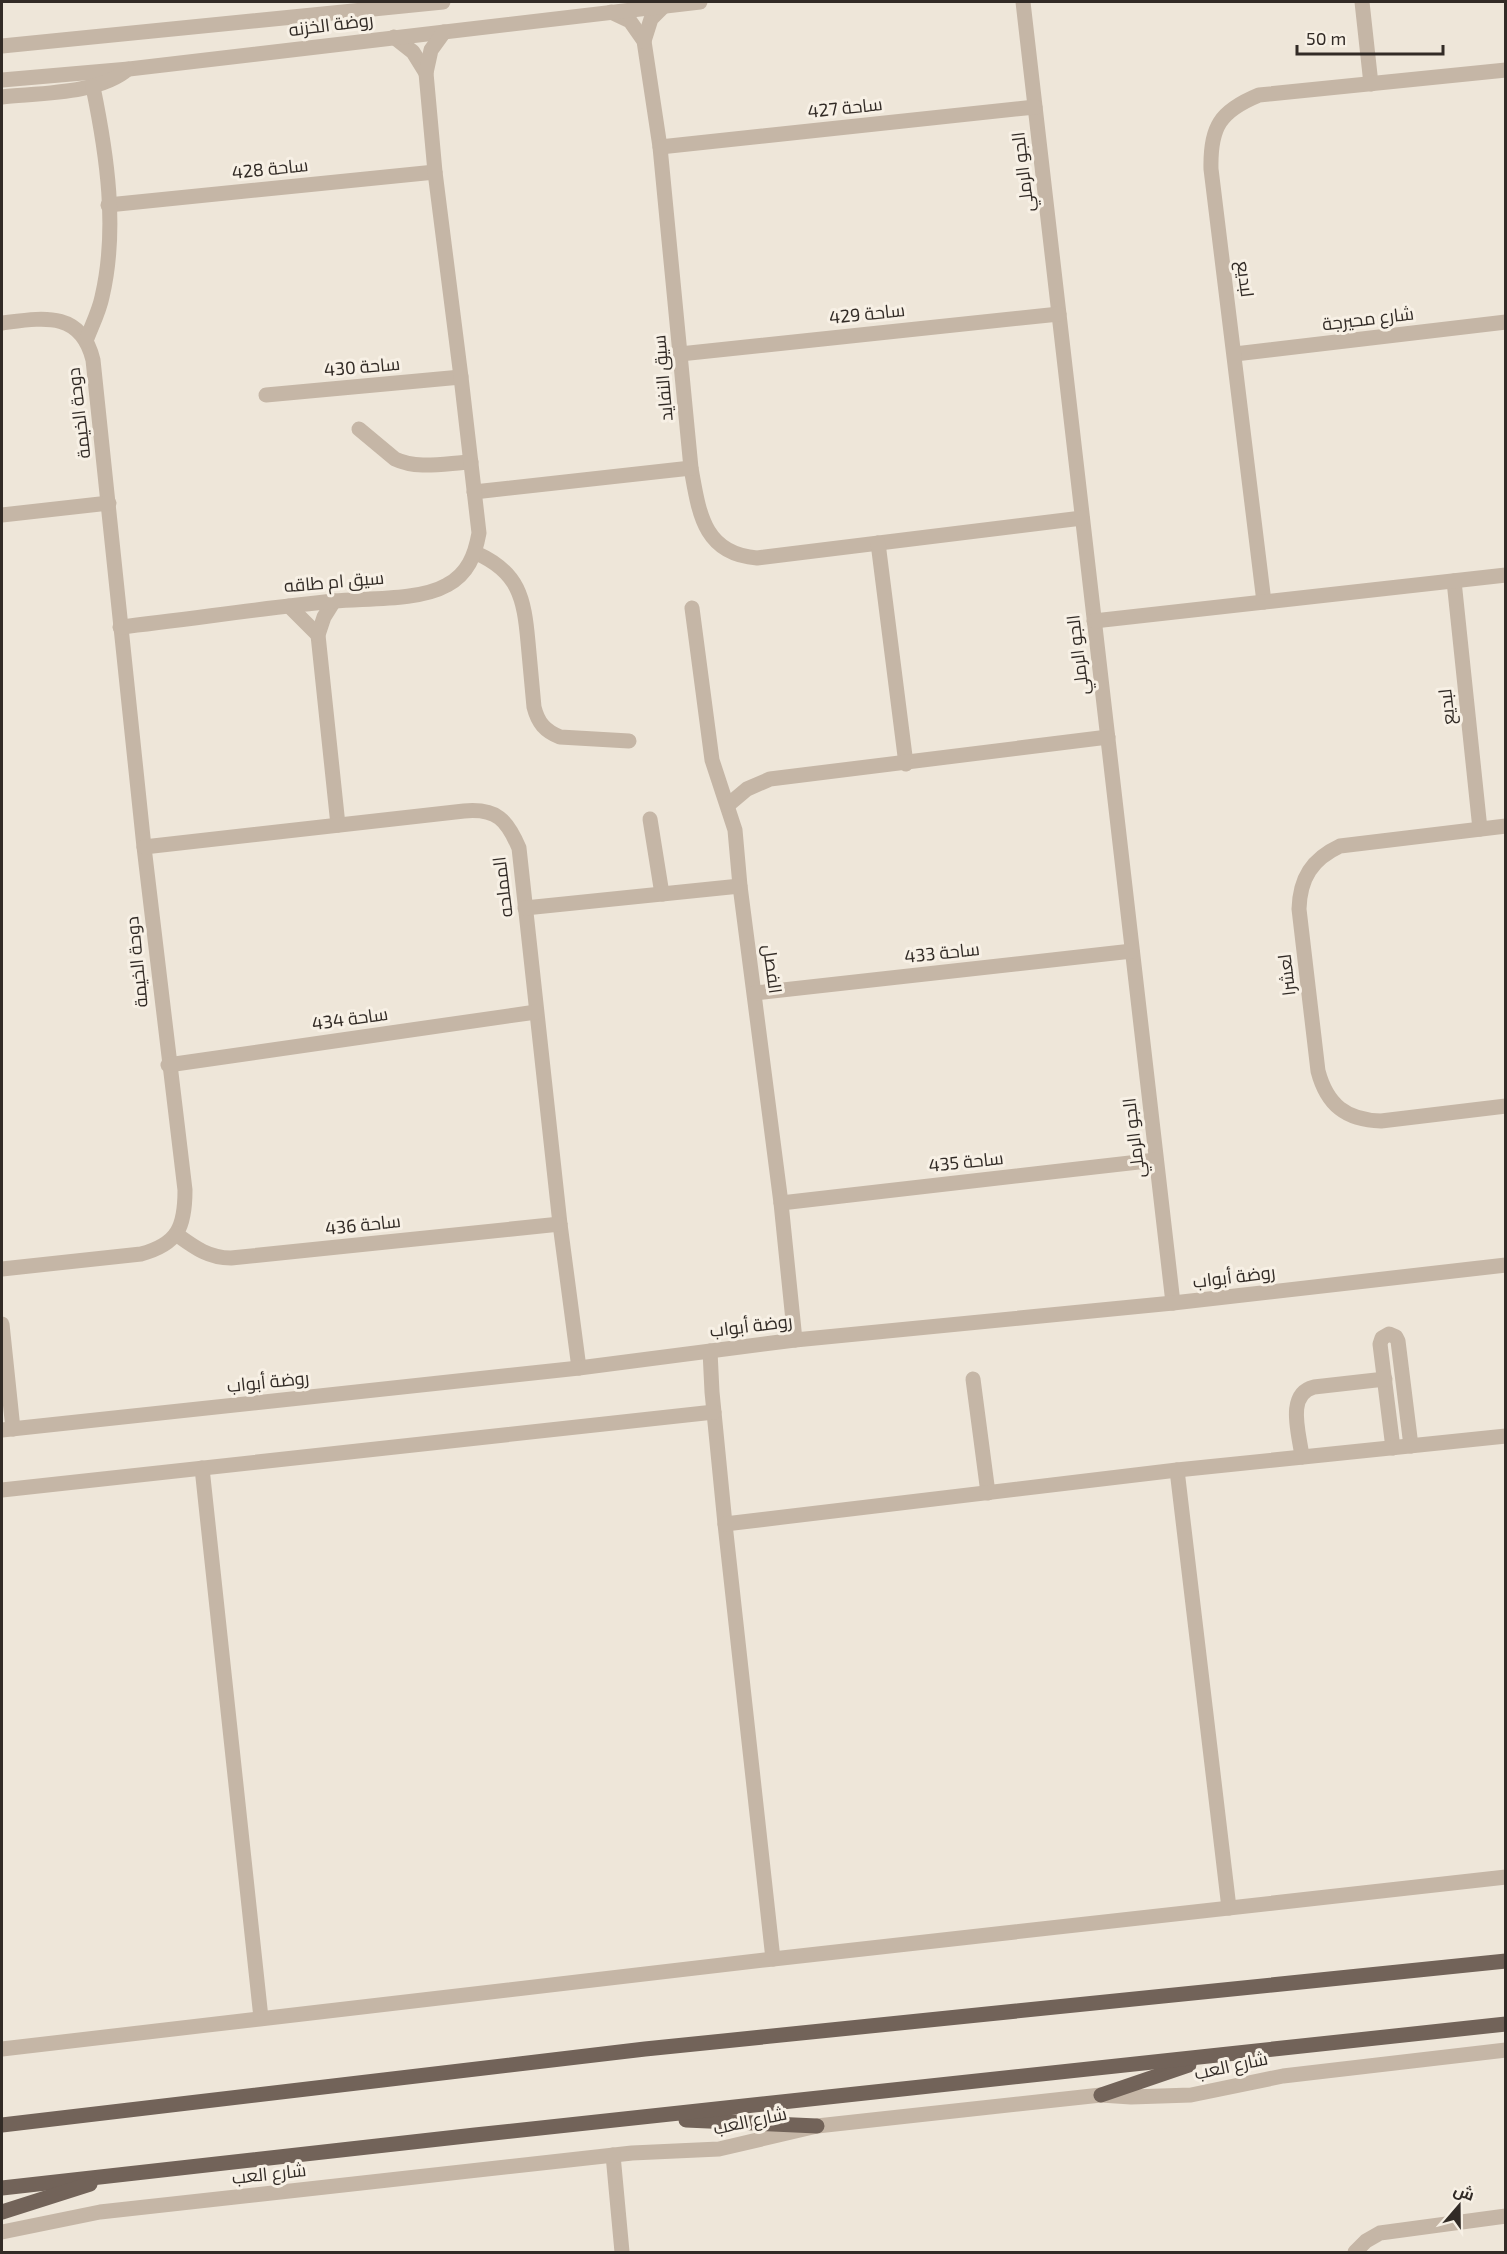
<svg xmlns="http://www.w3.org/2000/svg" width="1507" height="2254" viewBox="0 0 1507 2254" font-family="'Exo 2',Cairo,sans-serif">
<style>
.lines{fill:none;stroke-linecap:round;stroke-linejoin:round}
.minor{stroke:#c5b6a6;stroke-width:15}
.major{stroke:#726359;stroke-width:15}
.labels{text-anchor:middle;stroke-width:6;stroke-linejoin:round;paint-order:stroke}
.street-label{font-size:18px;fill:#322b26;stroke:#f7f0e5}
</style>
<rect width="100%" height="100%" fill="#eee6d9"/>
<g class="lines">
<g class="minor">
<path d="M1023 2 1173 1303"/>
<path d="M1362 2 1371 84"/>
<path d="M611 12 630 21 644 41 660 147 691 468C699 512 703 554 757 558L1082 518"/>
<path d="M394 37 413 52 426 73"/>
<path d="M644 41 651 19 664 6"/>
<path d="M2 46 443 2"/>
<path d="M2 80 129 69 700 2"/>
<path d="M2 97C39 93 100 94 128 69"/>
<path d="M660 147 1035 107"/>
<path d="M108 205 435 172"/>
<path d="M2 323C42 318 81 310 93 360L144 847 185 1190C185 1227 178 1244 141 1254L2 1269"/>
<path d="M86 341C91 327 99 312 102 297 118 229 107 155 93 87"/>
<path d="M680 354 1059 314"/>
<path d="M1235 354 1506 322"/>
<path d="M266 395 461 377"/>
<path d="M359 429 395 459C418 470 446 463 471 462"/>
<path d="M474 492 691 468"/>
<path d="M2 515 109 503"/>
<path d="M878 543 906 764"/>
<path d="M476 553C519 572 524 598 528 642 530 663 532 685 534 707 538 723 545 731 560 737L629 741"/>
<path d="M1454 581 1480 829"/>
<path d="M334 601 324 617 318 635 338 825"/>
<path d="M1264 602 1211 169C1210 127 1220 111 1259 95L1506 70"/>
<path d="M289 606 318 635"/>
<path d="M692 608 712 760 735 830 740 886 781 1203 795 1340"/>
<path d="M1094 621 1506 575"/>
<path d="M120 627C191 619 263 608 334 601 367 598 419 601 447 585 468 574 475 555 479 533L461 377 435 172 426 73 431 50 444 32"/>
<path d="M728 805 747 789 770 779 1108 737"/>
<path d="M650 819 662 894"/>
<path d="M1506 826 1340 846C1312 859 1300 878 1299 909L1318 1071C1327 1105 1346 1120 1381 1121L1506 1106"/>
<path d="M144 847 464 811C497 808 507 820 519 848L560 1224 579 1368"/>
<path d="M525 908 740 886"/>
<path d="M755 993 1132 951"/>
<path d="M168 1065 536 1012"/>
<path d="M781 1203 1156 1160"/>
<path d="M176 1234C194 1247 208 1258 231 1258L560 1224"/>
<path d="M2 1324 13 1429"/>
<path d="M710 1351 712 1392 725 1524 773 1959"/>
<path d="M973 1379 988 1493"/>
<path d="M2 1430 579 1368 795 1340 1173 1303 1506 1265"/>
<path d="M1393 1448 1380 1344 1382 1338 1389 1334 1396 1337 1398 1341 1411 1446"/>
<path d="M1302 1457C1300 1436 1285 1394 1314 1387L1385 1379"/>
<path d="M202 1468 261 2018"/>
<path d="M1177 1470 1229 1908"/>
<path d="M2 1490 714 1412"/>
<path d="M725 1524 1177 1470 1506 1436"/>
<path d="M2 2049 773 1959 1506 1877"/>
<path d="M613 2155 622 2252"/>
<path d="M2 2232 100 2212 632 2153 719 2149 817 2126 1101 2095 1131 2097 1191 2095 1283 2076 1506 2050"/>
<path d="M1355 2252 1366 2241 1380 2233 1506 2216"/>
</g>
<g class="major">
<path d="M1101 2095 1189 2065"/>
<path d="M686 2120 817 2126"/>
<path d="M2 2125 645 2049 1506 1961"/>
<path d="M2 2188 475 2135 1506 2024"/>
<path d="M2 2212 90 2184"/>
</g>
</g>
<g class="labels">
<g class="street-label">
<text transform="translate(331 25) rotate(-7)" y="6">روضة الخزنه</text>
<text transform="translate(845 108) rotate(-6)" y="6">ساحة 427</text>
<text transform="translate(270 169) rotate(-6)" y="6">ساحة 428</text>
<text transform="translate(1023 172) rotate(-97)" y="6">الجو الرملي</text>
<text transform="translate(1245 279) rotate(83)" y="6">لبديع</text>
<text transform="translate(867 314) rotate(-6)" y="6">ساحة 429</text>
<text transform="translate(1368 319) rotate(-7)" y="6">شارع محيرجة</text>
<text transform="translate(362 367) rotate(-5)" y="6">ساحة 430</text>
<text transform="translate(663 378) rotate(-95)" y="6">سيق النفايد</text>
<text transform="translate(79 413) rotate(-97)" y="6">دوحة الخيمة</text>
<text transform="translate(334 582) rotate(-5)" y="6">سيق ام طاقه</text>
<text transform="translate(1078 655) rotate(-97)" y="6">الجو الرملي</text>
<text transform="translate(1447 707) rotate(-96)" y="6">لبديع</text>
<text transform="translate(503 887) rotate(-97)" y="6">المملحه</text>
<text transform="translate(942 953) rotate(-6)" y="6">ساحة 433</text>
<text transform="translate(137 962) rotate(-96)" y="6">دوحة الخيمة</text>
<text transform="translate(772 969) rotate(82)" y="6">الفصل</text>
<text transform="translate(1287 975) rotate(-97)" y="6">لعشرا</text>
<text transform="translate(350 1019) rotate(-8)" y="6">ساحة 434</text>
<text transform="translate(1134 1138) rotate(-97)" y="6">الجو الرملي</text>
<text transform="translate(966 1162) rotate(-6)" y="6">ساحة 435</text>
<text transform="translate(363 1225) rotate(-6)" y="6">ساحة 436</text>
<text transform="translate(1234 1277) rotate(-7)" y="6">روضة أبواب</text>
<text transform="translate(751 1326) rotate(-7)" y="6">روضة أبواب</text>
<text transform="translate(268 1382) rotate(-6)" y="6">روضة أبواب</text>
<text transform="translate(1231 2066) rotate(-12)" y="6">شارع العب</text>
<text transform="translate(750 2121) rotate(-12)" y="6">شارع العب</text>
<text transform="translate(269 2174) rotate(-6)" y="6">شارع العب</text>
</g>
</g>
<rect width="1507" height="2254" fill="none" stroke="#322b26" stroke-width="6"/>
<g transform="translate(1459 2206) rotate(20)" stroke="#f7f0e5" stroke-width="4.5" paint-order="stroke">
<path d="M0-4.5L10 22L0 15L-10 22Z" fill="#322b26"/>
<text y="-9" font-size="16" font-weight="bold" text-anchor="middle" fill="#322b26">ش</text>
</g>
<path d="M1297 45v9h146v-9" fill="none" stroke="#322b26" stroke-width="3"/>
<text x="1306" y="45" font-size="18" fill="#322b26" stroke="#f7f0e5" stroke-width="4.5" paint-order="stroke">50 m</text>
</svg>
